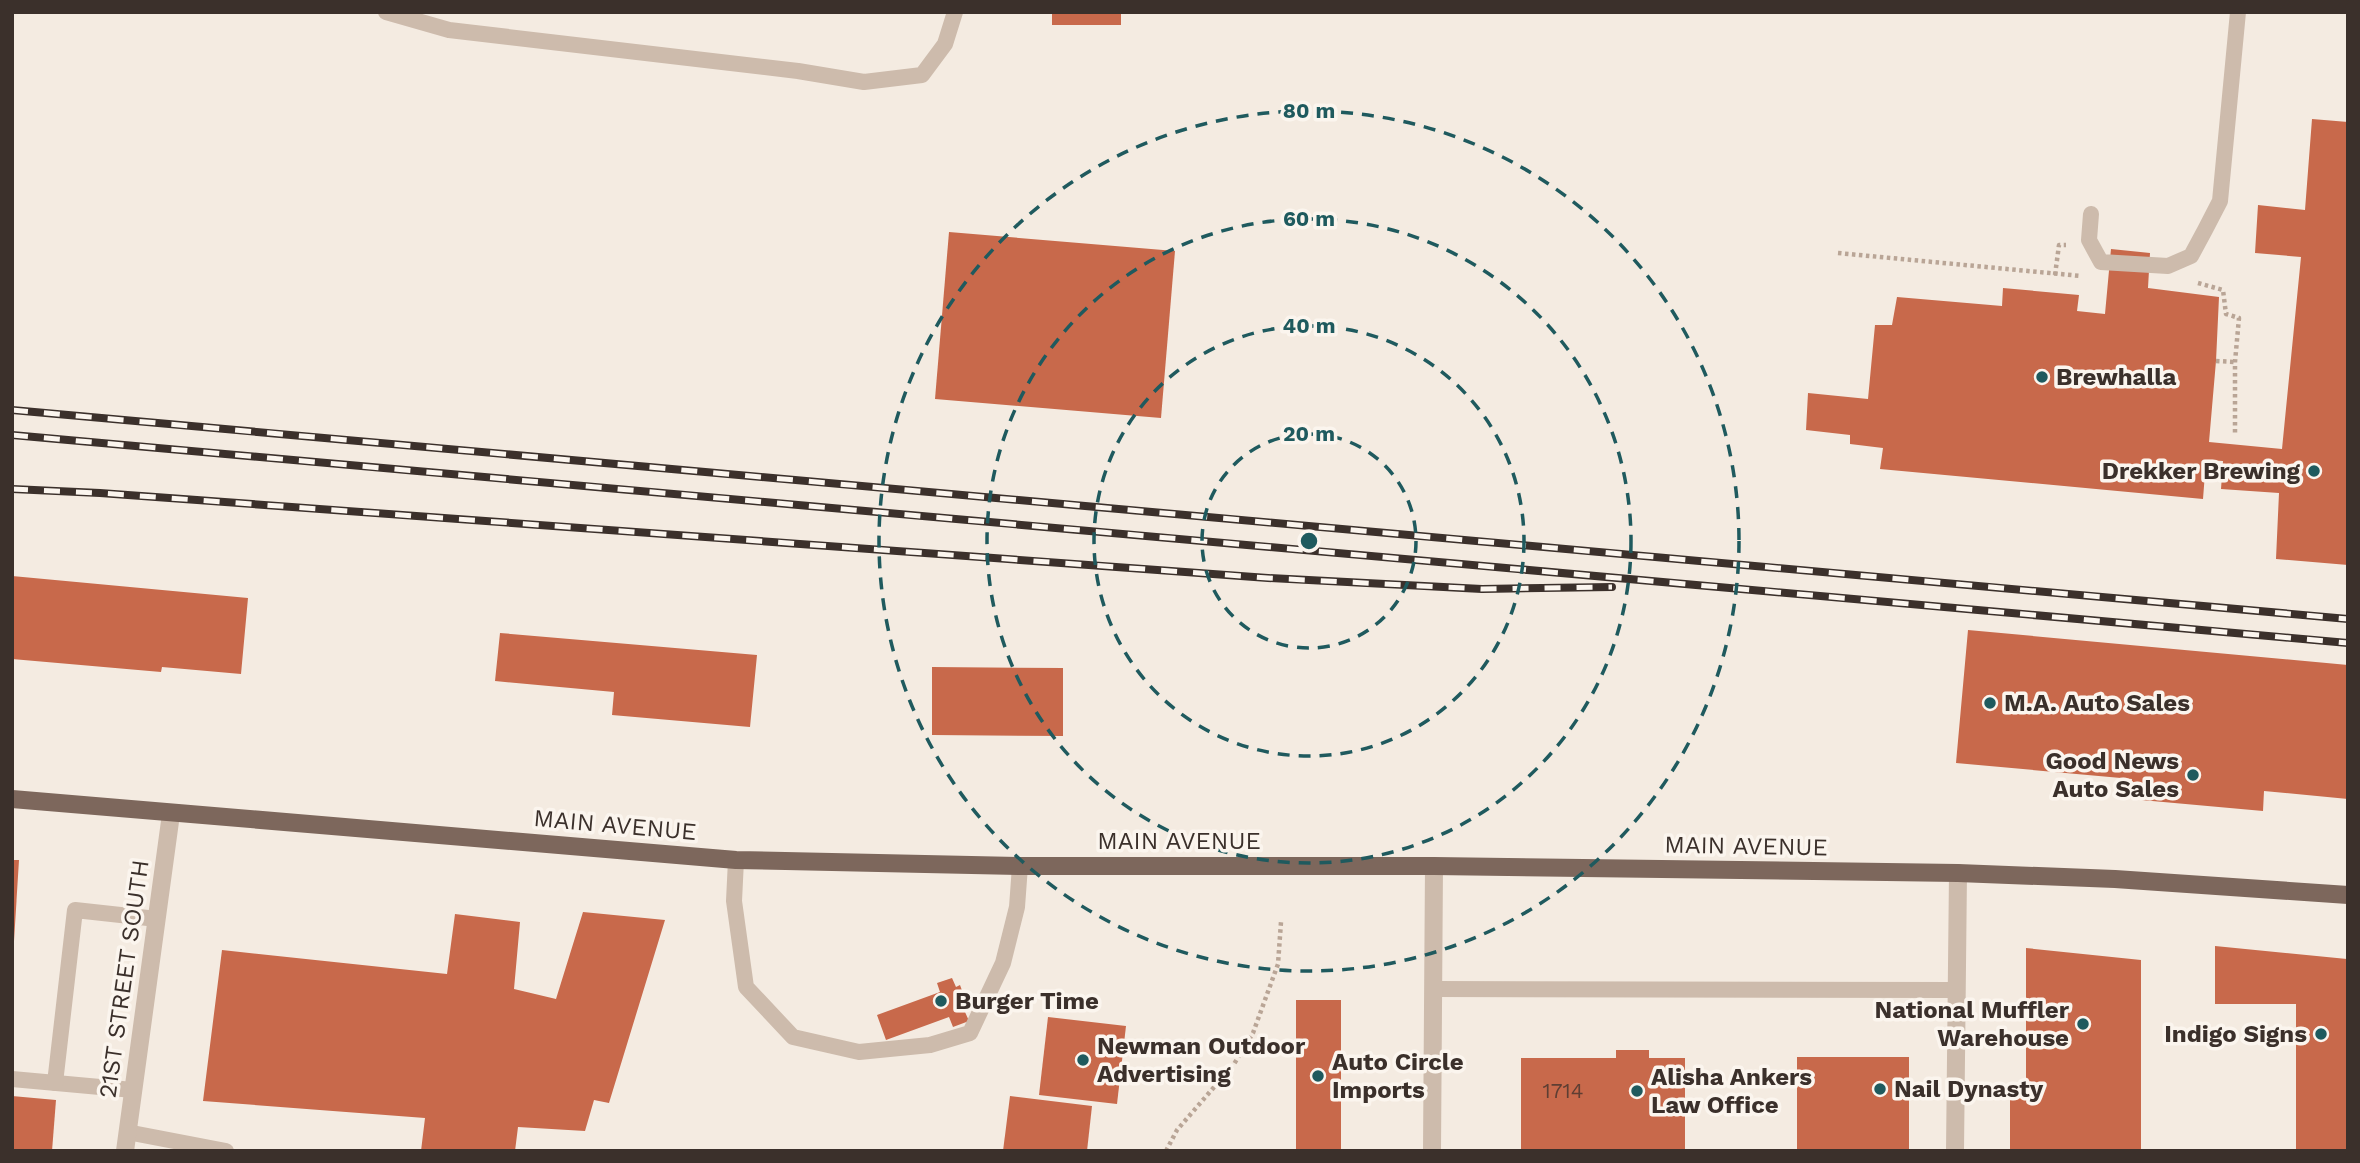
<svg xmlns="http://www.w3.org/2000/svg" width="2360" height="1163" viewBox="0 0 2360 1163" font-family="'Work Sans',sans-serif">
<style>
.building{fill:#c8694b}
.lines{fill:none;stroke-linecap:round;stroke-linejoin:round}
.path{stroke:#b9a596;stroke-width:4.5;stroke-dasharray:3.5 3.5;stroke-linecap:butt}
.lane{stroke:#cdbbac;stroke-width:16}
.street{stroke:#cdbbac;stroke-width:18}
.primary{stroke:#7d675c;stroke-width:18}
.rail-casing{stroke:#3b302b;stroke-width:8}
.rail{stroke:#fbf5ee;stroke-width:5;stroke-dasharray:16;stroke-linecap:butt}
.ring{fill:none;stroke:#1f5a5e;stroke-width:3.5;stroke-dasharray:12 9}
.poi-dot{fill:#1f5a5e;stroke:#fbf5ee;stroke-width:2.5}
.labels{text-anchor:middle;stroke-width:7;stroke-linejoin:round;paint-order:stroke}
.number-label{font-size:21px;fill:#5e3e33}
.poi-label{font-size:24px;font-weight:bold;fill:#3b302b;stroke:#fbf5ee;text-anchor:start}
.street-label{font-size:24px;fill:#3b302b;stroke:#fbf5ee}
.centre{fill:#1f5a5e;stroke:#fbf5ee;stroke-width:3.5}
.ring-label{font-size:21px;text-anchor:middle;font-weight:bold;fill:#1f5a5e;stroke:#fbf5ee;stroke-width:7;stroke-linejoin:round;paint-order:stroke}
</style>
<rect width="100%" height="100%" fill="#f4ebe1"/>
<g class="building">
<rect x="1052" y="12" width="69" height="13"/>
<path d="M2312 119 2348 122V565L2276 559 2279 493 2221 489 2223 461 2206 460 2203 499 1880 469 1883 448 1850 444V435L1806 430 1808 393 1868 399 1875 325H1892L1897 297 2002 306 2003 288 2079 295 2077 311 2105 314 2111 249 2150 253 2148 288 2219 297 2216 361 2209 442 2282 449 2301 257 2255 253 2258 205 2305 210Z"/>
<path d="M949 232 1175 251 1161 418 935 399Z"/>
<path d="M12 576 248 598 241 674 162 667 161 672 12 659Z"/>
<path d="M1968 630 2348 665V799L2264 791 2263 811 2130 799 2132 779 1956 763Z"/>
<path d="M500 633 757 655 750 727 612 715 614 692 495 681Z"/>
<path d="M932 667 1063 668V736L932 735Z"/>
<path d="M12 860H19L14 941H12Z"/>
<path d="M583 912 665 920 609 1103 594 1100 585 1131 518 1127 515 1151H421L425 1118 203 1101 222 950 447 974 455 914 520 922 514 989 556 999Z"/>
<path d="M2215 946 2347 959 2348 1151H2296V1004H2215Z"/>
<path d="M2026 948 2141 960V1151H2010V1088H2026Z"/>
<path d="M952 978 956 987 960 985 969 1010 965 1012 969 1021 953 1027 949 1017 886 1040 877 1015 940 992 937 983Z"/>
<rect x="1296" y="1000" width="45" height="151"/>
<path d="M1048 1017 1126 1026 1117 1104 1039 1095Z"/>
<path d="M1616 1050H1649V1058H1685V1151H1521V1058H1616Z"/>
<rect x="1797" y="1057" width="112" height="94"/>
<path d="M12 1096 56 1100 52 1151H12Z"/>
<path d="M1010 1096 1092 1106 1087 1151H1003Z"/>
</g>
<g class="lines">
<g class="path">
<path d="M1838 253 2081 276"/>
<path d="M2055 275 2059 245H2066"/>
<path d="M2198 283 2223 290 2226 314 2239 318 2235 362V433"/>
<path d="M2216 361 2235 362"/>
<path d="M1166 1151 1177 1130 1234 1064 1253 1033 1278 964 1281 922"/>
</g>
<g class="lane">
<path d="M386 12 449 30 798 71 864 82 922 75 945 44 955 12"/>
<path d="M2091 214 2089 240 2101 262 2168 266 2191 256 2205 230 2220 201 2238 12"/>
<path d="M736 860 734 901 746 987 793 1037 859 1052 930 1045 970 1033 1003 963 1017 907 1020 866"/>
<path d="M1434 989 1957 990"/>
<path d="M12 1079 133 1090"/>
<path d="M55 1083 75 910 157 919"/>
<path d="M127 1132 226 1151"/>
</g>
<g class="street">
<path d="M125 1151 171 814"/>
<path d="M1432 1151 1434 866"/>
<path d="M1955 1151 1958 873"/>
</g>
<path class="primary" d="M12 799 736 860 1020 866H1434L1958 873 2115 879 2348 895"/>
<defs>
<g id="rail">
<path d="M12 410 2348 619"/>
<path d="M12 435 2348 643"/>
<path d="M12 489 100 493 1268 578 1482 589 1612 587"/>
</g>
</defs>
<use href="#rail" class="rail-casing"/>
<use href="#rail" class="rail"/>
</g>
<g class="ring">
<circle cx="1309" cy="541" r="107"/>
<circle cx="1309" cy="541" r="215"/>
<circle cx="1309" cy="541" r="322"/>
<circle cx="1309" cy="541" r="430"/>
</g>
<g class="poi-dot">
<circle cx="2042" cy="377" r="7"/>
<circle cx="2314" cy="471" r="7"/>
<circle cx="1990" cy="703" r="7"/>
<circle cx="2193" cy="775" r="7"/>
<circle cx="941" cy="1001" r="7"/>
<circle cx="2083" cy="1024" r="7"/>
<circle cx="2321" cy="1034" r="7"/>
<circle cx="1083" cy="1060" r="7"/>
<circle cx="1318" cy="1076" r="7"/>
<circle cx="1880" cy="1089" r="7"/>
<circle cx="1637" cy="1091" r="7"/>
</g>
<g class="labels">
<g class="number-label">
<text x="1563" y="1098">1714</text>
</g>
<g class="poi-label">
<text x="2056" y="385">Brewhalla</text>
<text x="2300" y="479" text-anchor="end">Drekker Brewing</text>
<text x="2004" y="711">M.A. Auto Sales</text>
<text x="2179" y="769" text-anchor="end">Good News<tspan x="2179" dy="28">Auto Sales</tspan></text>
<text x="955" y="1009">Burger Time</text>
<text x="2069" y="1018" text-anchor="end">National Muffler<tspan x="2069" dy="28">Warehouse</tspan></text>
<text x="2307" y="1042" text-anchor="end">Indigo Signs</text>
<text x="1097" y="1054">Newman Outdoor<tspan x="1097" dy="28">Advertising</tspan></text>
<text x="1332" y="1070">Auto Circle<tspan x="1332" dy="28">Imports</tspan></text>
<text x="1651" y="1085">Alisha Ankers<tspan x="1651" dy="28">Law Office</tspan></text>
<text x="1894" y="1097">Nail Dynasty</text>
</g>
<g class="street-label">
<text transform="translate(615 825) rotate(5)" y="8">MAIN AVENUE</text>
<text x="1179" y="849">MAIN AVENUE</text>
<text transform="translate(1746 846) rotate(1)" y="8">MAIN AVENUE</text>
<text transform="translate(124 979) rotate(-82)" y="8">21ST STREET SOUTH</text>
</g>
</g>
<circle cx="1309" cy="541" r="10" class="centre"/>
<g class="ring-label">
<text x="1309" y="118">80 m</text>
<text x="1309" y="226">60 m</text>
<text x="1309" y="333">40 m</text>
<text x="1309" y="441">20 m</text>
</g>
<rect width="2360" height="1163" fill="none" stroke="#3b302b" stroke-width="28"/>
</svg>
